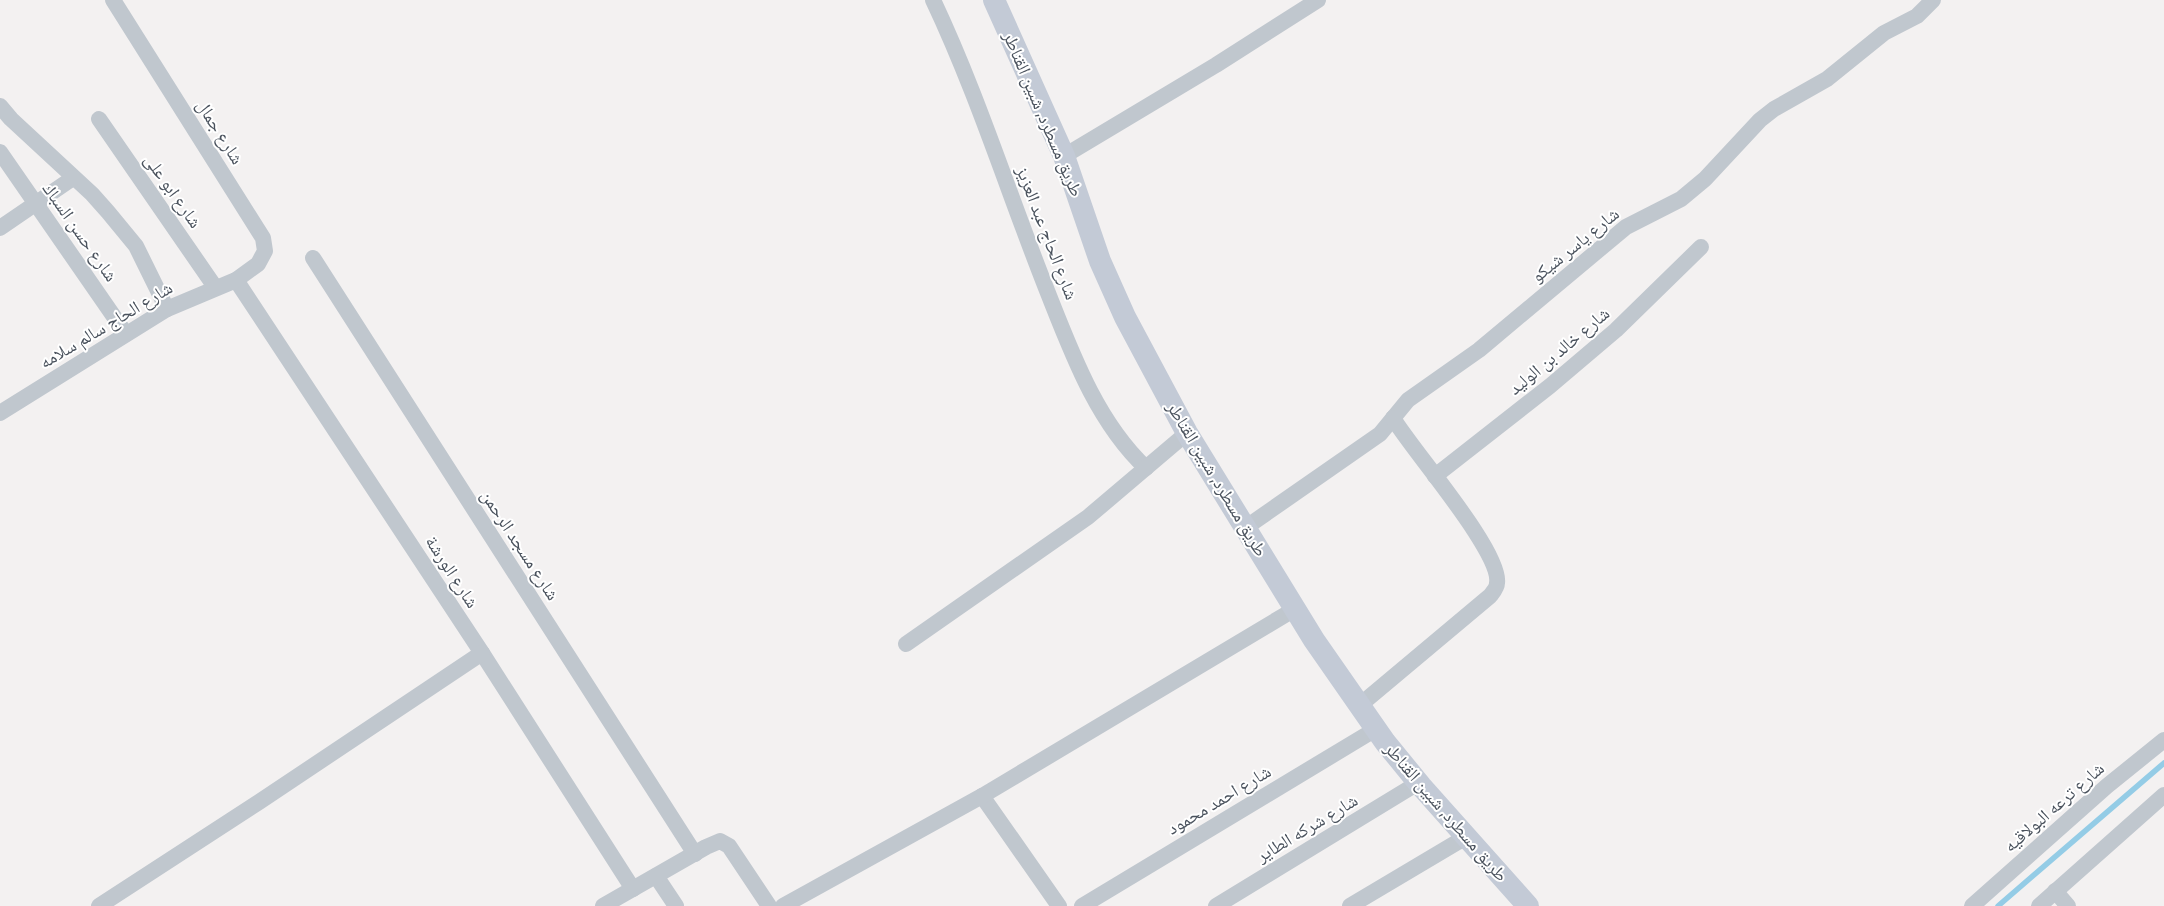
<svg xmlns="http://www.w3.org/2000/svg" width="2164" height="906" viewBox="0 0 2164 906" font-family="'Titillium Web','Noto Naskh Arabic',sans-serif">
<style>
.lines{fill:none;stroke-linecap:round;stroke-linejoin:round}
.stream{stroke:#94cce6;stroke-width:5.5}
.street{stroke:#c0c7ce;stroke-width:16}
.secondary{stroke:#c3cad6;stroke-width:22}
.labels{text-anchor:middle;stroke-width:4;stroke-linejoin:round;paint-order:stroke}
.street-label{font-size:18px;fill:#4a525d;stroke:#fff}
</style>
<rect width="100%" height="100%" fill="#f3f1f1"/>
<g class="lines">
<path class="stream" d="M1998 906 2164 763"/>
<g class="street">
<path d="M933 0C977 93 1008 192 1046 288 1071 351 1096 421 1146 468"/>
<path d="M0 106 11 119 92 194 108 212 136 246 167 309"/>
<path d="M99 119 215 287"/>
<path d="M0 152 126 334"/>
<path d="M1064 156 1216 65 1318 0"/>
<path d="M0 228 73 178"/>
<path d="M313 258 695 854"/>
<path d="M236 280 482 653 633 889"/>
<path d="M0 413 167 309 236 280 258 264 265 251 263 238 113 0"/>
<path d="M1435 476 1550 386 1616 330 1701 247"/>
<path d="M1245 528 1380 434 1408 400 1479 350 1626 227 1681 199 1705 179 1760 120 1774 109 1827 79 1884 33 1917 16 1933 0"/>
<path d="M906 644 1088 517 1187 433"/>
<path d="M1360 705 1490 596C1493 592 1497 588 1497 583 1502 552 1411 449 1393 418"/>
<path d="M982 796 1059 906"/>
<path d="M656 876 676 906"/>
<path d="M2055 891 2068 906"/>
<path d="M99 906 259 802 482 653"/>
<path d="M603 906 706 847 720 841 729 846 769 906"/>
<path d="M783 906 982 796 1295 609"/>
<path d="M1082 906 1376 729"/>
<path d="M1216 906 1418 783"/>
<path d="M1350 906 1466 837"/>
<path d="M1972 906 2107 786 2164 740"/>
<path d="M2039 906 2164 795"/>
</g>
<path class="secondary" d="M994 0 1064 156 1100 261 1125 317 1187 433 1314 640 1385 742 1421 786 1528 906"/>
</g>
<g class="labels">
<g class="street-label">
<text transform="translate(1043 114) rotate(67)" y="6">طريق مسطرد, شبين القناطر</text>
<text transform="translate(220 132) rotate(58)" y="6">شارع جمال</text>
<text transform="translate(173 191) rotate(55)" y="6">شارع ابو على</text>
<text transform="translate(80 232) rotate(55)" y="6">شارع حسن السباك</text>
<text transform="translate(1047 233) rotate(69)" y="6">شارع الحاج عبد العزيز</text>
<text transform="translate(1575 245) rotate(-39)" y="6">شارع ياسر شيكو</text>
<text transform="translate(106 325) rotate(-31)" y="6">شارع الحاج سالم سلامه</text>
<text transform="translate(1559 351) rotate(-40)" y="6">شارع خالد بن الوليد</text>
<text transform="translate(1217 479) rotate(59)" y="6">طريق مسطرد, شبين القناطر</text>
<text transform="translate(520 545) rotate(57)" y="6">شارع مسجد الرحمن</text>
<text transform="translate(452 572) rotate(57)" y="6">شارع الورشة</text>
<text transform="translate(1219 800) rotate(-31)" y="6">شارع احمد محمود</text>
<text transform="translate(2054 807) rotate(-41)" y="6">شارع ترعه البولاقيه</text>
<text transform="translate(1446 812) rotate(49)" y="6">طريق مسطرد, شبين القناطر</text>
<text transform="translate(1307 828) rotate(-31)" y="6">شارع شركه الطاير</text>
</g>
</g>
</svg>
